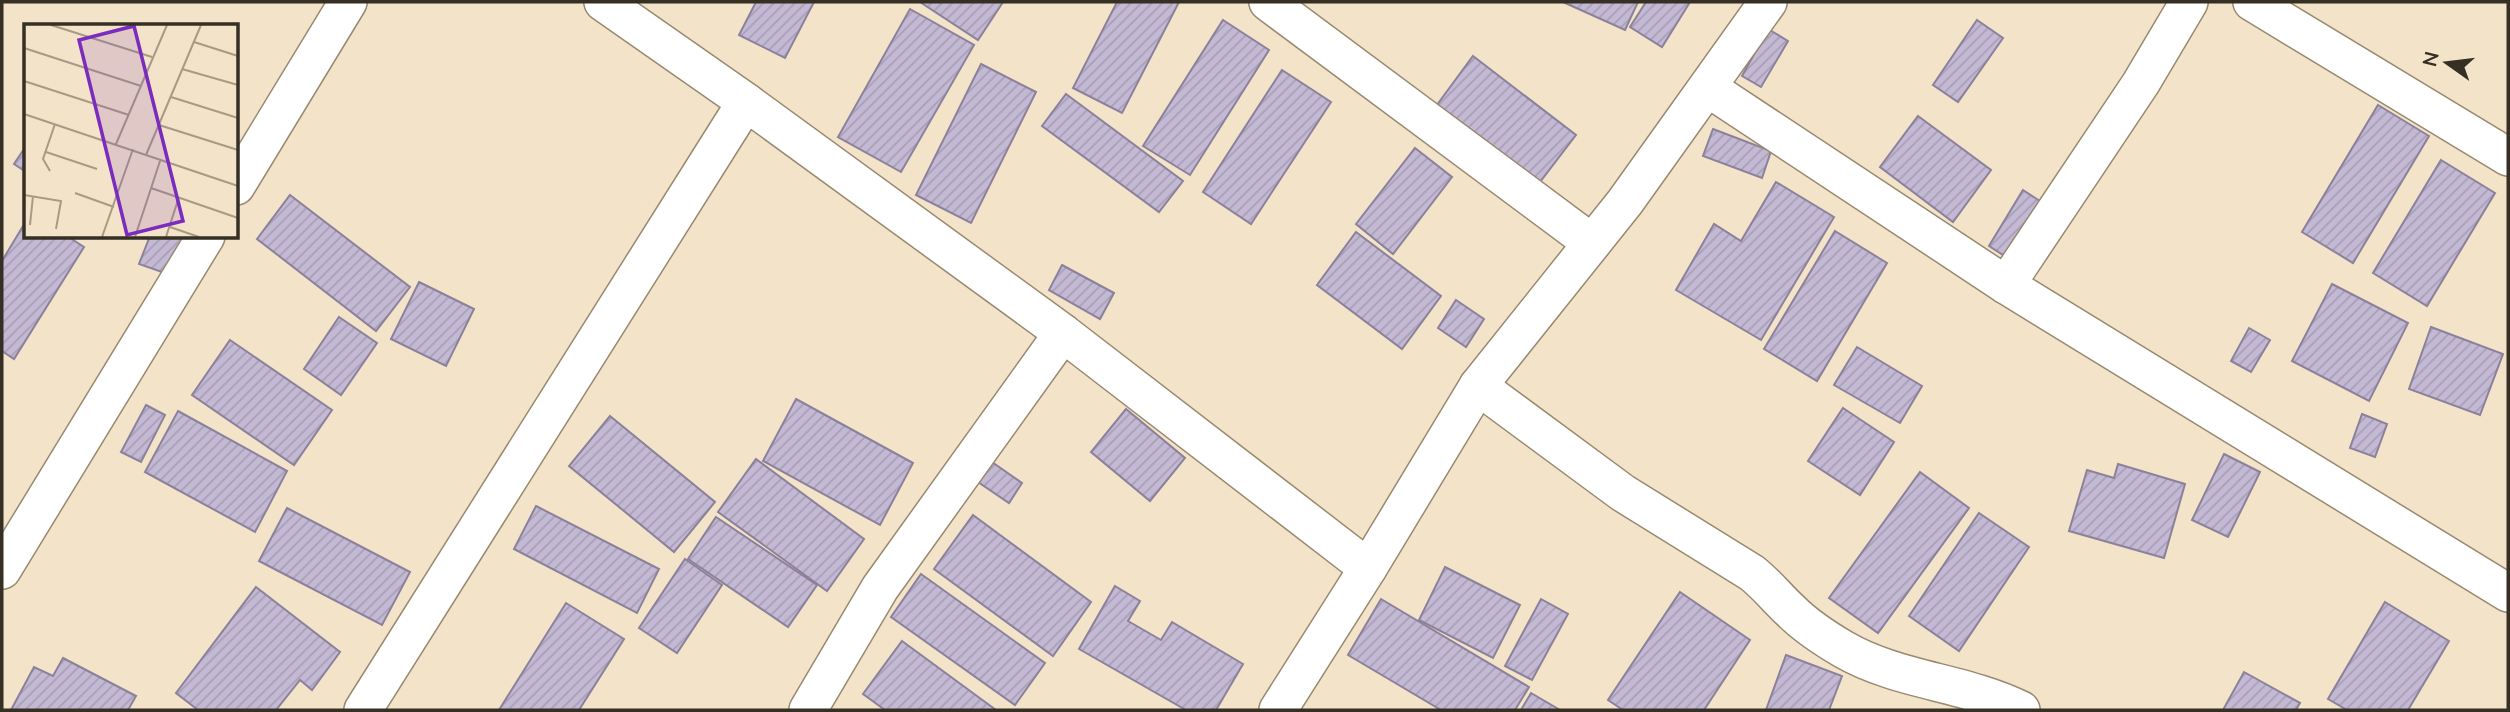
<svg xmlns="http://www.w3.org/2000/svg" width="2510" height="712" viewBox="0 0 2510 712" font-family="Lato,sans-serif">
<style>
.building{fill:url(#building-hatch);stroke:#8b819b;stroke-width:2}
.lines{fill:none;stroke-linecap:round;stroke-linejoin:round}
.minor-casing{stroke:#988970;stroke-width:40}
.minor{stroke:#fff;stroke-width:37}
.inset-road{fill:none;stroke:#a79b86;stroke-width:2}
.view{fill:#7b2cbf;fill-opacity:0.15;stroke:#7b2cbf;stroke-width:3.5}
.inset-edge{fill:none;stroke:#352f24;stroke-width:3.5}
</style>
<defs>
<pattern id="building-hatch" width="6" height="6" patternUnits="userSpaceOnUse" patternTransform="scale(1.75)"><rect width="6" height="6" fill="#c3b9d4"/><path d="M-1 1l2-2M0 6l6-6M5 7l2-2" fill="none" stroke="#a89fb6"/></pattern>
</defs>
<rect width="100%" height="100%" fill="#f3e3c8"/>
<g class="building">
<path d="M756 2H814L785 58 739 35Z"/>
<path d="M920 2H1003L978 40Z"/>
<path d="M1117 2H1179L1122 113 1073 88Z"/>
<path d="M1563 2H1638L1625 30Z"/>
<path d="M1646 2H1690L1662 47 1630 27Z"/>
<path d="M910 9 974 45 901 172 838 137Z"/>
<path d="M1223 20 1269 50 1190 175 1143 146Z"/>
<path d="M1977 20 2003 38 1958 102 1933 85Z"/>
<path d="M1768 29 1788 41 1761 87 1742 76Z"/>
<path d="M1473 56 1576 135 1533 191 1431 113Z"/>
<path d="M981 64 1036 92 971 223 916 195Z"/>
<path d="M1282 70 1331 102 1251 224 1203 192Z"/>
<path d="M1066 94 1183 181 1159 212 1042 126Z"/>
<path d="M2378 105 2429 136 2353 263 2302 232Z"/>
<path d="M1918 116 1991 170 1953 222 1880 167Z"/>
<path d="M1713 129 1771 151 1762 178 1703 156Z"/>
<path d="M26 146V172L14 164Z"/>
<path d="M1415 148 1452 177 1393 254 1356 224Z"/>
<path d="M2441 160 2495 193 2427 306 2373 273Z"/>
<path d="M1776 182 1834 217 1761 340 1676 290 1714 224 1741 241Z"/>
<path d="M2023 190 2049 207 2014 262 1989 246Z"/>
<path d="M290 195 410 287 376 331 257 239Z"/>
<path d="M26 221V236H67L84 247 14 359 2 351V261Z"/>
<path d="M1835 231 1887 263 1817 381 1764 349Z"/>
<path d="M1356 232 1441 296 1402 349 1317 285Z"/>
<path d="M150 236H191L176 277 139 264Z"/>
<path d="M1062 265 1114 293 1100 319 1049 290Z"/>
<path d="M419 282 474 309 446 366 391 339Z"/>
<path d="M2332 284 2408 323 2369 401 2292 361Z"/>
<path d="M1456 300 1484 319 1466 347 1438 328Z"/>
<path d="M339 317 377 343 341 395 304 369Z"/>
<path d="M2431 327 2503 354 2480 415 2409 389Z"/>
<path d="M2249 328 2270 340 2251 372 2231 361Z"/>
<path d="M230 340 332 410 294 465 192 395Z"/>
<path d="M1857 347 1922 386 1900 423 1834 385Z"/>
<path d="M796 399 913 463 880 525 763 461Z"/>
<path d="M146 405 165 415 141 462 121 452Z"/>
<path d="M1843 408 1894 442 1860 495 1808 461Z"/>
<path d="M1126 409 1185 458 1150 501 1091 452Z"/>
<path d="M178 411 287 471 255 532 145 472Z"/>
<path d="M2362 414 2387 424 2375 457 2350 448Z"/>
<path d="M610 416 715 502 674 552 569 466Z"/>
<path d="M2224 454 2260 472 2228 537 2192 520Z"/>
<path d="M756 459 864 539 827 591 718 512Z"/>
<path d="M992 462 1022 483 1009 503 978 482Z"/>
<path d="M2118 464 2185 484 2164 558 2069 531 2087 470 2114 478Z"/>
<path d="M1920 472 1969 508 1878 633 1829 598Z"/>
<path d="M536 506 659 569 637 613 514 549Z"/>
<path d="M287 508 410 572 382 625 259 561Z"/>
<path d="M1979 513 2029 547 1959 651 1909 616Z"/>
<path d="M973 515 1091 602 1053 656 934 569Z"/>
<path d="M716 517 817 585 788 627 688 559Z"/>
<path d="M685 559 722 585 677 653 639 628Z"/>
<path d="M1445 567 1520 605 1493 658 1419 620Z"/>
<path d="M921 574 1045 663 1015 705 891 617Z"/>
<path d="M1115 586 1140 601 1128 621 1161 640 1172 622 1243 664 1216 710H1186L1079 649Z"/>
<path d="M256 587 340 652 312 690 300 680 276 710H198L176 693Z"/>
<path d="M1680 592 1750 640 1704 710H1623L1608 700Z"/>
<path d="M1381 599 1529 687 1515 710H1441L1348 655Z"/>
<path d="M1541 599 1568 614 1532 680 1505 666Z"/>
<path d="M2385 602 2449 641 2408 710H2347L2328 699Z"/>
<path d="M566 603 624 639 579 710H499Z"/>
<path d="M902 641 996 710H885L863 694Z"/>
<path d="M1786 655 1842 676 1829 710H1766Z"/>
<path d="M63 658 136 696 128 710H11L34 667 53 676Z"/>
<path d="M2244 672 2300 703 2296 710H2223Z"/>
<path d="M1531 693 1560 710H1521Z"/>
</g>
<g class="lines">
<defs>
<g id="minor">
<path d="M603 2 746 102 1063 333 1368 568"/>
<path d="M1268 2 1592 243"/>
<path d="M2252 2 2508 157"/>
<path d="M1708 88 2006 285 2508 593"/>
<path d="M236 186 348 2"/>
<path d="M2006 285 2141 83 2189 2"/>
<path d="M1478 386 1623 493 1752 573C1767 585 1777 598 1791 611 1805 625 1826 639 1843 649 1898 681 1965 682 2021 710"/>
<path d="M2 570 206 236"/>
<path d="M363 710 746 102"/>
<path d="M808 710 880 588 1063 333"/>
<path d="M1278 710 1368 568 1478 386 1625 202 1768 2"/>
</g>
</defs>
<use href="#minor" class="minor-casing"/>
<use href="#minor" class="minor"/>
</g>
<g transform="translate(24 24)">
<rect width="214" height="214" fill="#f3e3c8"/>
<path class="inset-road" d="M27 1 128 33M170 18 214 32M0 24 117 62M158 45 214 61M0 57 105 91M147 73 214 94M0 90 214 162M135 101 214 126M92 120 143 1M22 128 73 145M122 131 177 1M26 147 19 135 31 100M127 164 214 194M51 169 90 183M0 171 37 177 32 205M6 201 9 172M146 203 175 213M78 213 109 125M111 213 136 137M142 213 155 173"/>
<path class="view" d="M110 2 159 197 103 211 55 16Z"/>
<rect width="214" height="214" class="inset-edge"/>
</g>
<rect width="2510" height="712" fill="none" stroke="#352f24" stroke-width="7"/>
<g transform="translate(2447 63) rotate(284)" stroke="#f3e3c8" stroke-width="5" paint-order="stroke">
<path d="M0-5L12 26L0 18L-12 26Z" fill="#352f24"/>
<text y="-10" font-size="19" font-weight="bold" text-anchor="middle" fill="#352f24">N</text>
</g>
</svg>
